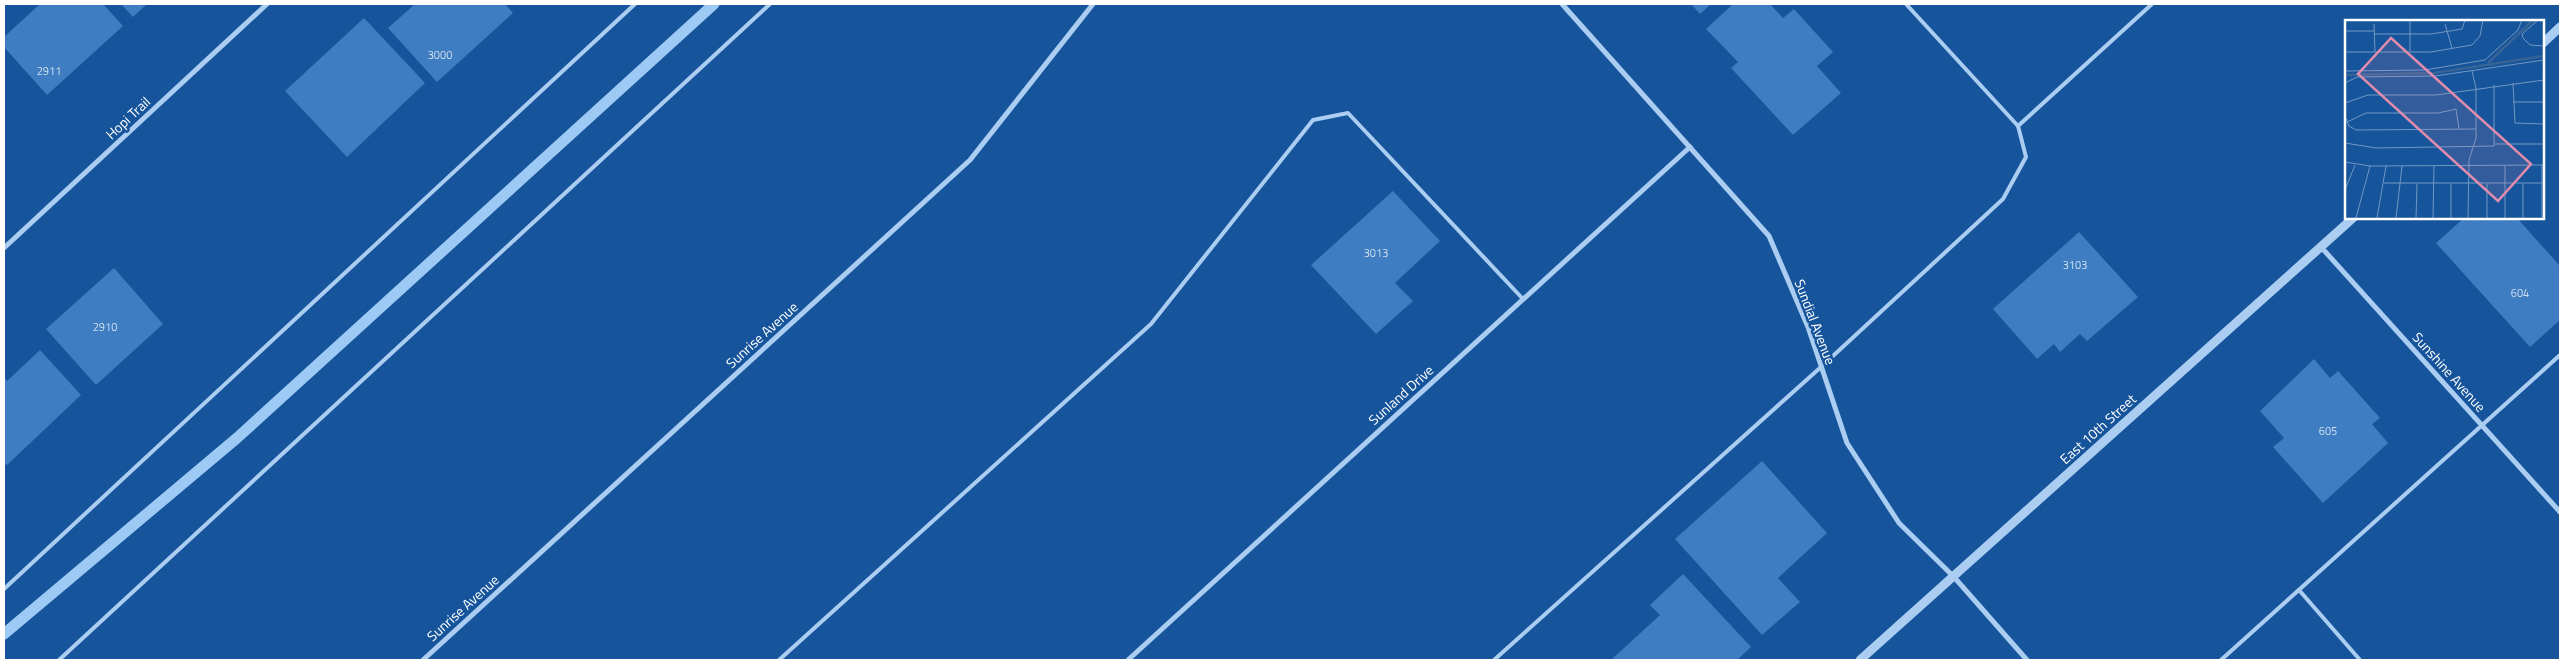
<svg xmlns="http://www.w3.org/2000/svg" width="2564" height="664" viewBox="0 0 2564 664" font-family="'Titillium Web',sans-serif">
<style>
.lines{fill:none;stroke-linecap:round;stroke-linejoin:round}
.stream{stroke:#9dc9f5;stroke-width:11}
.building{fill:#3e7dc1}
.service{stroke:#abcdf2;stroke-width:4}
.minor{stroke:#abcdf2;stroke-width:5}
.tertiary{stroke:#abcdf2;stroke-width:9}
.labels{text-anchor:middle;stroke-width:5;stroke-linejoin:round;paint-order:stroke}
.number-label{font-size:11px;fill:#cfdef0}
.street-label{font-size:14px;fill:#fff;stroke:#16549b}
.inset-river{fill:none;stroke:#376396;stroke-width:2.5}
.inset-road{fill:none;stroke:#7398c3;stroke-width:1}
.view{fill:#e08cad;fill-opacity:0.15;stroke:#e08cad;stroke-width:2.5}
.inset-edge{fill:none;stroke:#fff;stroke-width:2.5}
</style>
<rect width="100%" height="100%" fill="#16549b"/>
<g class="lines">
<path class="stream" d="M4 634 237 438 714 4"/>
</g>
<g class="building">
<path d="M40 4H103L123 26 47 95 4 47V37Z"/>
<path d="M121 4H147L133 17Z"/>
<path d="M415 4H505L513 13 437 82 388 28Z"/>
<path d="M1691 4H1711L1700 14Z"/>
<path d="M1733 4H1770L1783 18 1794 9 1833 52 1817 66 1841 93 1793 135 1731 68 1738 62 1706 29Z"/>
<path d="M364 18 425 83 347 157 285 91Z"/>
<path d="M1393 191 1440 241 1395 283 1413 301 1376 334 1311 265Z"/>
<path d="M2464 218H2517L2560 266V320L2530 347 2436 243Z"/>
<path d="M2079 232 2138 297 2087 341 2080 334 2060 352 2054 344 2037 359 1993 309Z"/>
<path d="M114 268 163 324 96 385 46 329Z"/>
<path d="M40 350 81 395 7 465 4 462V377L7 381Z"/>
<path d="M2314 359 2330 378 2338 371 2380 418 2372 424 2388 443 2323 503 2273 447 2284 438 2260 411Z"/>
<path d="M1762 461 1827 533 1778 578 1800 602 1762 635 1675 539Z"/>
<path d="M1683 574 1751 647 1737 660H1611L1660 615 1650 605Z"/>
</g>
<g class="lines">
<g class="service">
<path d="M2018 126 2152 4"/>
<path d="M4 589 635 4"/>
<path d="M2299 590 2360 660"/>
<path d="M59 660 770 4"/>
<path d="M779 660 1151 324 1313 120 1348 113 1523 299"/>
<path d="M1494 660 1821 367 2003 199 2026 157 2018 126 1906 4"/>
<path d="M2221 660 2560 355"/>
</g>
<g class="minor">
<path d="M1562 4 1769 236 1808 327 1847 443 1899 523 1954 577 2027 660"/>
<path d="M2321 247 2560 512"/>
<path d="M4 248 267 4"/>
<path d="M423 660 970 160 1093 4"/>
<path d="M1128 660 1690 147"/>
</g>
<g class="tertiary">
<path d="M2543 43 2560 27"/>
<path d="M1860 660 2353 218"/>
</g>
</g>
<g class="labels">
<g class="number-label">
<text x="440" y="59">3000</text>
<text x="49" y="75">2911</text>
<text x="1376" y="257">3013</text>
<text x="2075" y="269">3103</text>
<text x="2520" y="297">604</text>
<text x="105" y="331">2910</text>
<text x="2328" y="435">605</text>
</g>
<g class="street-label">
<text transform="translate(128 118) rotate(-43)" y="5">Hopi Trail</text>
<text transform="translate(1815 322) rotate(69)" y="5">Sundial Avenue</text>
<text transform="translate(762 335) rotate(-42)" y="5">Sunrise Avenue</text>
<text transform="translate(2449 372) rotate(48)" y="5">Sunshine Avenue</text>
<text transform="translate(1401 395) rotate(-42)" y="5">Sunland Drive</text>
<text transform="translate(2098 429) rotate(-42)" y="5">East 10th Street</text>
<text transform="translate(463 608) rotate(-42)" y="5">Sunrise Avenue</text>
</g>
</g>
<g transform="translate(2345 20)">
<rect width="199" height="199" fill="#16549b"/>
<path class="inset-river" d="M143 43 188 0M0 55 89 53 199 36"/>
<path class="inset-road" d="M193 0 177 14 178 18 185 25 199 26M29 4 30 32M100 4 107 28M0 11H29M29 14H86L117 9 120 0M65 31V0M0 32H86L127 25 135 16 138 0M0 51 80 50 140 40 173 10 177 0M0 63 12 57 90 56 199 40M168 63 170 103 199 104M168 82H199M0 83 23 75H91L199 60M0 96 4 106 11 110 131 109M2 102 21 93H93L111 89 114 109M0 123 31 128 149 126V65M150 124H199M0 142 25 146 199 145M160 146V198M39 163H199M0 170 10 145M11 198 25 146M32 198 41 146M51 198 57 146M71 198 72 164M88 198 89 146M106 198V164M123 198 124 140 131 118V68L127 51M142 198V164M178 198V164M197 198V145"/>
<path class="view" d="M46 18 186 144 153 181 13 54Z"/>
<rect width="199" height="199" class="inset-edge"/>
</g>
<rect width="2564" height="664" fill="none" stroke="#ffffff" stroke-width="10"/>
</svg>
